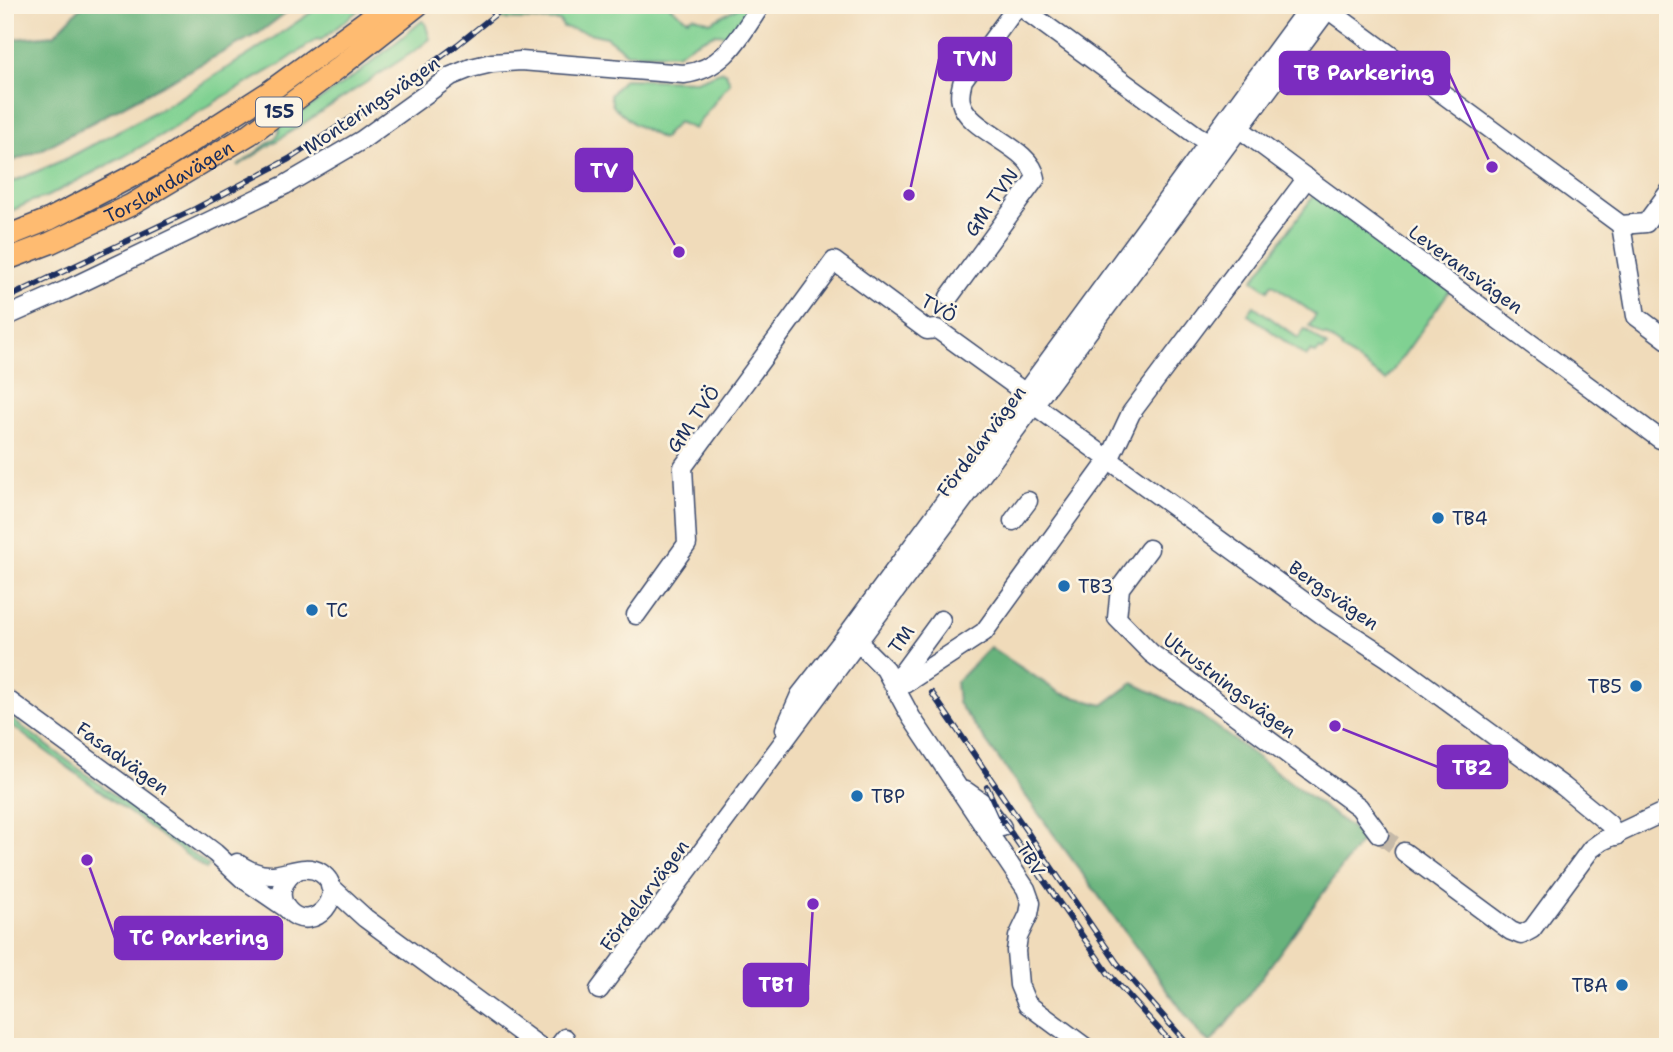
<svg xmlns="http://www.w3.org/2000/svg" width="1673" height="1052" viewBox="0 0 1673 1052" font-family="'Shantell Sans',sans-serif">
<style>
.green{fill:#80d192;stroke:#4e8078;stroke-width:2}
.forest{fill:#68b37c;stroke:#42716d;stroke-width:2}
.lines{fill:none;stroke-linecap:round;stroke-linejoin:round}
.minor-tunnel{stroke:#c5b9a8;stroke-width:18;stroke-dasharray:18 9;stroke-linecap:butt}
.minor-casing{stroke:#3b496c;stroke-width:21}
.major-casing{stroke:#3b496c;stroke-width:24}
.minor{stroke:#fff;stroke-width:18}
.major{stroke:#febb71;stroke-width:21}
.rail-casing{stroke:#1b2f5e;stroke-width:6}
.rail{stroke:#fcf5e5;stroke-width:3.5;stroke-dasharray:10;stroke-linecap:butt}
.poi-dot{fill:#1f6fb2;stroke:#fcf5e5;stroke-width:2.5}
.labels{text-anchor:middle;stroke-width:5;stroke-linejoin:round;paint-order:stroke}
.shield{fill:#fcf5e5;stroke:#5e6a86;stroke-width:2}
.shield-label{font-size:18px;font-weight:bold;fill:#1b2f5e}
.street-label{font-size:19px;fill:#1b2f5e;stroke:#fcf5e5}
.poi-label{font-size:19px;fill:#1b2f5e;stroke:#fcf5e5;text-anchor:start}
.leader{fill:none;stroke:#7b2cbf;stroke-width:2.5}
.callout-dot{fill:#7b2cbf;stroke:#fcf5e5;stroke-width:2.5}
.callout{fill:#7b2cbf;stroke:#7b2cbf;stroke-width:2.5}
.callout-label{font-size:21px;text-anchor:middle;font-weight:bold;fill:#fff}
</style>
<rect width="100%" height="100%" fill="#fcf5e5"/>
<filter id="ink" filterUnits="userSpaceOnUse"><feTurbulence type="fractalNoise" baseFrequency=".0143" numOctaves="2"/><feDisplacementMap in="SourceGraphic" scale="14" xChannelSelector="R" yChannelSelector="G"/><feConvolveMatrix kernelMatrix="1 2 1 2 8 2 1 2 1" color-interpolation-filters="sRGB"/></filter>
<filter id="wash" filterUnits="userSpaceOnUse"><feTurbulence type="fractalNoise" baseFrequency=".00686" numOctaves="4" result="noise"/><feDisplacementMap in="SourceGraphic" scale="28" xChannelSelector="R" yChannelSelector="G"/><feGaussianBlur stdDeviation="1.57" result="paint"/><feColorMatrix in="noise" values="0 0 0 0 0 0 0 0 0 0 0 0 0 0 0 0 0 1.4 0 .05"/><feComposite in="paint" operator="in"/></filter>
<g filter="url(#wash)">
<rect width="100%" height="100%" fill="#f0dbba"/>
<g class="green">
<path d="M322 5H365L321 40 317 39 281 64 223 97 170 130 121 158 46 197 32 201 5 214V185L66 159 171 103 253 52Z"/>
<path d="M516 5H668L687 19 693 16 710 22 743 5H752L728 35 714 34 696 42 677 54 627 53 606 37 563 27 560 21 499 19Z"/>
<path d="M422 21 425 23 430 39 416 50 238 166 275 138 279 133V128L360 72Z"/>
<path d="M723 71 726 73 730 82 694 129 678 122 662 139 634 124 613 106 610 95 624 79 696 81Z"/>
<path d="M1315 194 1450 290 1386 380 1382 378 1341 349 1342 347 1325 335 1324 336 1309 326 1316 315 1272 284 1268 290 1253 280Z"/>
<path d="M1254 306 1298 338 1305 329 1327 346 1323 351 1320 349 1316 354 1311 351 1306 357 1248 314Z"/>
<path d="M5 714 209 866 206 869 31 740 5 720Z"/>
</g>
<g class="forest">
<path d="M83 5H296L259 33 41 150 5 164V40L54 35Z"/>
<path d="M990 647 1060 693 1103 705 1133 683 1200 715 1364 837 1240 1007 1210 1044 1198 1032 958 703 956 682Z"/>
</g>
</g>
<g filter="url(#ink)">
<g class="lines">
<path class="minor-tunnel" d="M1379 834 1404 852"/>
<defs>
<g id="minor">
<path d="M1018 5 1196 135 1217 147"/>
<path d="M1322 5 1621 225 1646 223 1668 193"/>
<path d="M1240 129 1660 439 1668 440"/>
<path d="M1621 225 1636 316 1668 340"/>
<path d="M949 297 1036 178C1031 146 968 132 961 102 959 94 961 88 963 80L1018 5"/>
<path d="M5 317 66 290 285 185 362 140 451 76 471 68 492 63 521 61 684 74C725 69 740 36 761 5"/>
<path d="M1013 521 1028 501"/>
<path d="M1149 549 1120 588 1117 618 1151 653 1359 807 1379 834"/>
<path d="M636 615 687 544 683 467 834 261 927 330 937 329 1024 392 1034 405 1328 619 1388 658 1564 787 1609 824 1616 836"/>
<path d="M849 636 858 642 885 669 911 717 1026 889 1031 903 1029 914 1018 937 1016 951 1019 985 1027 1004 1085 1047"/>
<path d="M894 684 941 620"/>
<path d="M897 689 984 632 1109 460 1131 413 1307 178"/>
<path d="M5 698 178 825 215 853 242 878 286 908"/>
<path d="M785 729 800 695 847 635 1310 5"/>
<path d="M966 791 983 803 1002 827"/>
<path d="M1404 852 1511 931 1521 935 1532 929 1591 849 1602 841 1668 810"/>
<path d="M237 863C248 870 259 876 273 875 288 874 306 863 321 873 350 893 313 936 289 911 275 897 283 878 298 870"/>
<path d="M330 886 365 918 540 1047"/>
<path d="M599 990 1331 5"/>
<path d="M558 1047 565 1038"/>
</g>
<g id="major">
<path d="M5 237 50 219 163 160 269 92 388 5"/>
<path id="s1" d="M5 260 50 243 131 205 250 134 338 68 418 5"/>
</g>
</defs>
<use href="#minor" class="minor-casing"/>
<use href="#major" class="major-casing"/>
<use href="#minor" class="minor"/>
<use href="#major" class="major"/>
<defs>
<g id="rail">
<path d="M5 299 195 209 289 159 411 79 457 45 507 5"/>
<path d="M932 693 1117 963 1190 1047"/>
<path d="M987 787 1002 820 1108 973 1175 1047"/>
</g>
</defs>
<use href="#rail" class="rail-casing"/>
<use href="#rail" class="rail"/>
</g>
</g>
<g class="poi-dot">
<circle cx="1438" cy="518" r="7"/>
<circle cx="1064" cy="586" r="7"/>
<circle cx="312" cy="610" r="7"/>
<circle cx="1636" cy="686" r="7"/>
<circle cx="857" cy="796" r="7"/>
<circle cx="1622" cy="985" r="7"/>
</g>
<g class="labels">
<rect class="shield" x="256" y="97.5" width="46" height="29" rx="5"/>
<g class="shield-label">
<text x="279" y="118">155</text>
</g>
<g class="street-label">
<text transform="translate(371 105) rotate(-34)" y="7">Monteringsvägen</text>
<text dy="7" stroke="none"><textPath href="#s1" startOffset="182">Torslandavägen</textPath></text>
<text transform="translate(991 202) rotate(-55)" y="7">GM TVN</text>
<text transform="translate(1466 269) rotate(36)" y="7">Leveransvägen</text>
<text transform="translate(939 308) rotate(29)" y="7">TVÖ</text>
<text transform="translate(693 419) rotate(-55)" y="7">GM TVÖ</text>
<text transform="translate(981 441) rotate(-53)" y="7">Fördelarvägen</text>
<text transform="translate(1334 595) rotate(35)" y="7">Bergsvägen</text>
<text transform="translate(901 639) rotate(-54)" y="7">TM</text>
<text transform="translate(1230 685) rotate(37)" y="7">Utrustningsvägen</text>
<text transform="translate(123 758) rotate(36)" y="7">Fasadvägen</text>
<text transform="translate(1031 859) rotate(58)" y="7">TBV</text>
<text transform="translate(644 895) rotate(-53)" y="7">Fördelarvägen</text>
</g>
<g class="poi-label">
<text x="1452" y="525">TB4</text>
<text x="1078" y="593">TB3</text>
<text x="326" y="617">TC</text>
<text x="1622" y="693" text-anchor="end">TB5</text>
<text x="871" y="803">TBP</text>
<text x="1608" y="992" text-anchor="end">TBA</text>
</g>
</g>
<path class="leader" d="M909 195L939 59M1492 167L1449 73M679 252L632 170M1335 726L1438 767M87 860L115 938M813 904L808 985"/>
<g class="callout-dot">
<circle cx="909" cy="195" r="7"/>
<circle cx="1492" cy="167" r="7"/>
<circle cx="679" cy="252" r="7"/>
<circle cx="1335" cy="726" r="7"/>
<circle cx="87" cy="860" r="7"/>
<circle cx="813" cy="904" r="7"/>
</g>
<g class="callout">
<rect x="939" y="38" width="72" height="42" rx="7"/>
<rect x="1280" y="52" width="169" height="42" rx="7"/>
<rect x="576" y="149" width="56" height="42" rx="7"/>
<rect x="1438" y="746" width="69" height="42" rx="7"/>
<rect x="115" y="917" width="167" height="42" rx="7"/>
<rect x="744" y="964" width="64" height="42" rx="7"/>
</g>
<g class="callout-label">
<text x="975" y="66">TVN</text>
<text x="1364" y="80">TB Parkering</text>
<text x="604" y="178">TV</text>
<text x="1472" y="775">TB2</text>
<text x="199" y="945">TC Parkering</text>
<text x="776" y="992">TB1</text>
</g>
<rect width="1673" height="1052" fill="none" stroke="#fcf5e5" stroke-width="28"/>
</svg>
